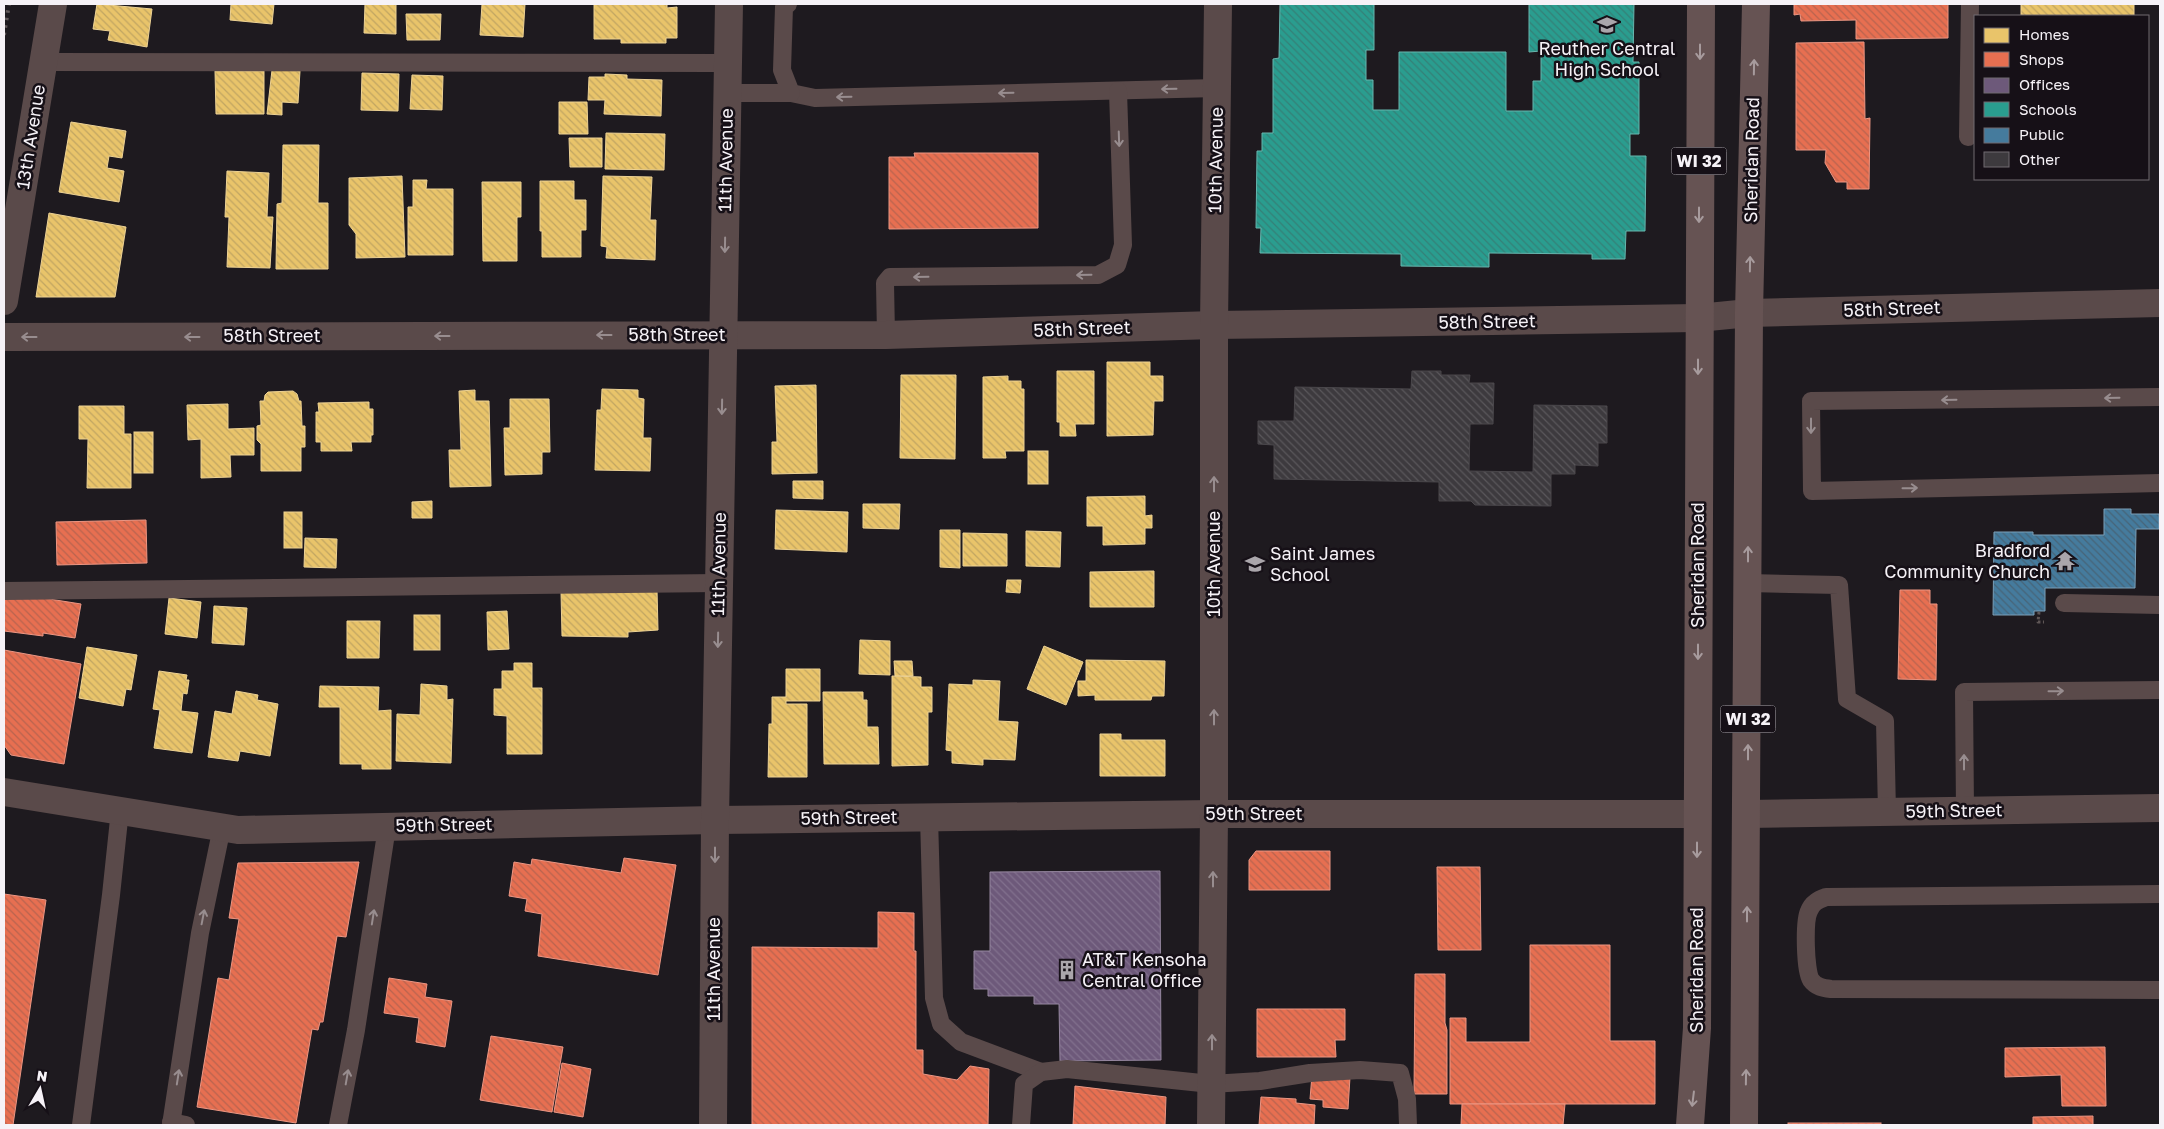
<svg xmlns="http://www.w3.org/2000/svg" width="2164" height="1129" viewBox="0 0 2164 1129" font-family="'Golos Text',sans-serif">
<style>
.homes{fill:url(#homes-back-hatch);stroke:#edd294}
.shops{fill:url(#shops-back-hatch);stroke:#ec9683}
.offices{fill:url(#offices-back-hatch);stroke:#9687a0}
.schools{fill:url(#schools-back-hatch);stroke:#67b6ae}
.public{fill:url(#public-back-hatch);stroke:#7a9fb8}
.building{fill:url(#building-back-hatch);stroke:#4a474b}
.lines{fill:none;stroke-linecap:round;stroke-linejoin:round}
.path{stroke:#5f5656;stroke-width:3;stroke-dasharray:2.5 2.5;stroke-linecap:butt}
.service{stroke:#5a4a4a;stroke-width:18}
.minor{stroke:#5a4a4a;stroke-width:28}
.tertiary{stroke:#5a4a4a;stroke-width:28}
.primary{stroke:#665353;stroke-width:28}
.rail{stroke:#61585a;stroke-width:4;stroke-dasharray:2.5 5;stroke-linecap:butt}
.oneway{stroke:#a79b9d}
.oneway2{stroke:#988d8f}
.labels{text-anchor:middle;stroke-width:5;stroke-linejoin:round;paint-order:stroke}
.shield{fill:#161017;stroke:#b3aeb4;stroke-width:1}
.shield-label{font-size:16px;font-weight:bold;fill:#f6f2f7}
.poi-label{font-size:18px;fill:#f6f2f7;stroke:#161017;text-anchor:start}
.street-label{font-size:18px;fill:#f6f2f7;stroke:#161017}
</style>
<defs>
<pattern id="homes-back-hatch" width="6" height="6" patternUnits="userSpaceOnUse" patternTransform="scale(1.25)"><rect width="6" height="6" fill="#e9c46a"/><path d="M-1 5l2 2M0 0l6 6M5-1l2 2" fill="none" stroke="#c1a562"/></pattern>
<pattern id="shops-back-hatch" width="6" height="6" patternUnits="userSpaceOnUse" patternTransform="scale(1.25)"><rect width="6" height="6" fill="#e76f51"/><path d="M-1 5l2 2M0 0l6 6M5-1l2 2" fill="none" stroke="#b8644f"/></pattern>
<pattern id="offices-back-hatch" width="6" height="6" patternUnits="userSpaceOnUse" patternTransform="scale(1.25)"><rect width="6" height="6" fill="#6d597a"/><path d="M-1 5l2 2M0 0l6 6M5-1l2 2" fill="none" stroke="#82718e"/></pattern>
<pattern id="schools-back-hatch" width="6" height="6" patternUnits="userSpaceOnUse" patternTransform="scale(1.25)"><rect width="6" height="6" fill="#2a9d8f"/><path d="M-1 5l2 2M0 0l6 6M5-1l2 2" fill="none" stroke="#358077"/></pattern>
<pattern id="public-back-hatch" width="6" height="6" patternUnits="userSpaceOnUse" patternTransform="scale(1.25)"><rect width="6" height="6" fill="#457b9d"/><path d="M-1 5l2 2M0 0l6 6M5-1l2 2" fill="none" stroke="#476478"/></pattern>
<pattern id="building-back-hatch" width="6" height="6" patternUnits="userSpaceOnUse" patternTransform="scale(1.25)"><rect width="6" height="6" fill="#3d3a3e"/><path d="M-1 5l2 2M0 0l6 6M5-1l2 2" fill="none" stroke="#5a575b"/></pattern>
</defs>
<rect width="100%" height="100%" fill="#1e1a1f"/>
<g class="homes">
<path d="M97 4 152 9 147 47 108 40 110 31 93 29Z"/>
<path d="M231 4H274L272 24 230 20Z"/>
<path d="M365 4H396V34L364 33Z"/>
<path d="M482 4H525L523 37 480 35Z"/>
<path d="M594 4H667V8L677 7V38H666V43H621V39H594Z"/>
<rect x="2021" y="4" width="113" height="12"/>
<path d="M406 14H441L440 40H407Z"/>
<path d="M272 70 300 71 298 103 282 102V115L267 114Z"/>
<path d="M215 71H264V114H216Z"/>
<path d="M362 73 399 74 398 111 361 110Z"/>
<path d="M605 74 627 75V79L662 80 661 116 604 114 605 100H588L589 77H605Z"/>
<path d="M412 75 443 76 442 110 410 109Z"/>
<path d="M559 102H587L588 134H559Z"/>
<path d="M71 122 126 131 122 158 109 156 107 168 124 171 119 202 59 192Z"/>
<path d="M606 133 665 134 664 170 605 169Z"/>
<path d="M569 138H602V167H570Z"/>
<path d="M283 145H319L318 203H328V269H276L277 204 282 203Z"/>
<path d="M227 171 269 173 267 217H273L270 268 227 267 229 217H225Z"/>
<path d="M402 176 405 257 356 258V234L349 225V178Z"/>
<path d="M603 176 652 177 650 220H656L655 260 606 258 607 247 601 246Z"/>
<path d="M413 180H427L426 189H453V255H408V207H413Z"/>
<path d="M540 181H574V200H586V230H581V257H542V231H540Z"/>
<path d="M482 182H521V217H517V261H483Z"/>
<path d="M49 213 126 227 115 297H36Z"/>
<path d="M1107 362H1150V376H1163V401H1154L1153 435 1107 436Z"/>
<path d="M1057 371H1094V424H1075L1076 436H1060V422H1057Z"/>
<path d="M901 375H956L955 459 900 458Z"/>
<path d="M1008 376V381H1021V389H1024V451H1005L1006 458H983V377Z"/>
<path d="M816 385 817 473 772 474V442H777L775 386Z"/>
<path d="M602 389 638 390V398L644 399 643 438H651L650 471 595 470 597 410H601Z"/>
<path d="M475 390V401H489L491 486 450 487 449 450H461L459 391Z"/>
<path d="M293 391 297 394 299 401H301L302 426H305V447H301V471H261V444L257 440V426L261 425 260 401H264L265 395 268 392Z"/>
<path d="M510 399H549L550 452H542V474L505 475 504 428H510Z"/>
<path d="M369 402V409H373V435H371V442H351L352 451H321V442H316V412H319L318 403Z"/>
<path d="M228 404V429L254 428V455H230L231 477 201 478V439L188 440 187 405Z"/>
<path d="M79 406H124V434H131V488H87L88 439H79Z"/>
<rect x="134" y="432" width="19" height="41"/>
<rect x="1028" y="451" width="20" height="33"/>
<path d="M793 481H823V499L793 498Z"/>
<path d="M1145 496V516L1152 515V528H1145V544L1103 545V526H1087V497Z"/>
<path d="M432 501V518H412V502Z"/>
<path d="M863 504H900L899 529 863 528Z"/>
<path d="M776 510 848 512 847 552 775 549Z"/>
<rect x="284" y="512" width="18" height="36"/>
<path d="M940 530H960V568L940 567Z"/>
<path d="M1026 531 1061 532 1060 567 1026 566Z"/>
<path d="M963 533 1007 534V566H963Z"/>
<path d="M305 538 337 539 336 568 304 567Z"/>
<path d="M1154 571V607H1090V572Z"/>
<path d="M1007 580H1021L1020 593 1006 592Z"/>
<path d="M657 590 658 630 628 632V637L562 636 561 592Z"/>
<path d="M169 598 201 602 197 638 165 634Z"/>
<path d="M214 606 247 608 244 645 212 643Z"/>
<path d="M507 611 509 649 488 650 487 612Z"/>
<rect x="414" y="615" width="26" height="35"/>
<path d="M347 621H380L379 658H347Z"/>
<path d="M860 640 890 641V675L859 674Z"/>
<path d="M1044 646 1083 662 1066 705 1027 689Z"/>
<path d="M87 647 137 655 131 690 126 689 123 706 79 698Z"/>
<path d="M1086 660 1165 661 1164 696H1152L1151 700H1095V695L1078 696V681H1086Z"/>
<path d="M894 661H912L913 676H895Z"/>
<path d="M514 663H532V688H542V754H507V716L494 715V689H502V671H514Z"/>
<path d="M786 669H820V701H786V704H807V777H768L769 724H772V697H786Z"/>
<path d="M159 671 187 675 186 680H189L187 694 183 693 181 711 198 713 192 753 154 748 160 710 153 709Z"/>
<path d="M892 676 921 677V687H932V712H928V765L892 766Z"/>
<path d="M973 680 1000 681 998 721 1018 722 1015 760 983 759V765L952 763V751L946 750 949 684 973 685Z"/>
<path d="M421 684 447 686V700L453 699 451 763 396 761 397 714 420 715Z"/>
<path d="M320 686 379 687 378 711 391 710V769H362V764H340V707H319Z"/>
<path d="M236 691 258 695 257 700 278 704 270 756 240 751 238 761 208 757 215 711 232 714Z"/>
<path d="M823 692H863V700H867V727H878L879 764H824Z"/>
<path d="M1100 734H1121V740H1165V776H1100Z"/>
</g>
<g class="shops">
<path d="M1794 4H1948V38L1856 39V20L1801 21 1800 14 1794 15Z"/>
<path d="M1864 42 1865 119 1870 118 1869 189H1847V182H1836L1825 163 1826 150H1796V43Z"/>
<path d="M914 153H1038V228L889 229V157H915Z"/>
<path d="M146 520 147 563 57 565 56 522Z"/>
<path d="M1900 590H1930V604H1937L1936 680 1898 679Z"/>
<path d="M5 592 81 604 75 638 43 633V636L4 631Z"/>
<path d="M4 650 81 664 64 764 11 755 4 745Z"/>
<path d="M1256 851H1330V890H1249V860Z"/>
<path d="M624 858 676 865 658 975 538 956 542 914 525 911 527 899 509 896 514 862 531 865 532 859 621 873Z"/>
<path d="M359 862 346 937 337 936 323 1022H320L318 1030 312 1029 296 1123 197 1107 218 978 229 980 239 919 229 918 238 863Z"/>
<path d="M1437 867H1480L1481 950H1438Z"/>
<path d="M4 894 46 900 13 1125H4Z"/>
<path d="M878 912 914 913V951H916V1050H923V1074L957 1080 970 1066 989 1069 988 1125H752V947L878 948Z"/>
<path d="M1530 945H1610V1041H1655V1104H1450V1018H1466V1042H1530Z"/>
<path d="M1415 974H1445V1023L1447 1030V1094H1414Z"/>
<path d="M389 978 427 984 425 997 452 1001 445 1047 416 1042 419 1018 384 1013Z"/>
<path d="M1257 1009H1345V1040H1335L1336 1057H1257Z"/>
<path d="M491 1036 563 1047 552 1112 480 1100Z"/>
<path d="M2105 1047 2106 1106H2062L2061 1075 2005 1077V1048Z"/>
<path d="M562 1063 591 1069 583 1117 554 1112Z"/>
<path d="M1312 1075 1350 1077 1348 1109 1323 1107V1100L1310 1099Z"/>
<path d="M1075 1086 1166 1097 1165 1125H1073Z"/>
<path d="M1261 1097 1296 1099V1103L1315 1105 1314 1125H1259Z"/>
<path d="M1462 1104H1565L1563 1125H1461Z"/>
<path d="M2093 1116V1125H2033V1117Z"/>
<rect x="1788" y="1123" width="93" height="2"/>
</g>
<path class="offices" d="M1160 871 1161 1060 1060 1061 1059 1004H1034V996H988V989H974V951H990V872Z"/>
<path class="schools" d="M1280 4H1374V50H1366V80H1373V110H1399V52H1506V111H1533V81H1541V51L1529 52V4H1634L1633 62H1639V134H1630V156H1646L1645 231H1626L1625 259H1592V254L1489 253V267L1401 266V254L1260 253 1261 228H1256L1257 151H1262V133H1273V59L1279 58Z"/>
<path class="public" d="M2104 509H2131V514H2159V529H2136L2135 588H2045V611H2034V615H1993L1994 532H2033V535H2104Z"/>
<path class="building" d="M1412 371H1441V375H1470L1469 383H1494L1493 424H1470L1469 471 1533 472 1534 405 1607 406V443H1598V466L1575 465V474H1551V506L1475 505 1471 501H1439V482L1274 479V445L1258 444V421H1294L1295 387 1411 389Z"/>
<g class="lines">
<path class="path" d="M2039 612 2038 622H2044"/>
<g class="service">
<path d="M788 4 784 7 782 70 791 93 815 98 1217 88"/>
<path d="M43 62 728 63"/>
<path d="M727 93H791"/>
<path d="M1968 137 1970 4"/>
<path d="M886 335 885 283 890 277 1098 275 1117 265 1123 245 1118 91"/>
<path d="M2160 397 1811 401 1812 491 2160 483"/>
<path d="M1748 583 1839 585 1847 699 1885 721 1887 812"/>
<path d="M4 591 719 583"/>
<path d="M2064 603 2160 605"/>
<path d="M1965 811 1964 692 2160 690"/>
<path d="M929 817 934 998 941 1024 961 1042 1041 1072"/>
<path d="M2160 894 1826 897C1818 900 1812 903 1809 911 1804 921 1805 971 1811 980 1816 987 1823 988 1831 989L2160 990"/>
<path d="M171 1122 186 1125"/>
<path d="M81 1125 111 895 120 810"/>
<path d="M171 1125 200 933 222 827"/>
<path d="M338 1125 356 1030 387 827"/>
<path d="M1021 1125 1024 1084 1041 1072 1067 1069 1211 1084 1260 1081 1310 1073 1360 1070 1400 1073 1407 1099 1408 1125"/>
</g>
<g class="minor">
<path d="M4 301 53 4"/>
<path d="M4 337 886 335 1214 325 1698 318"/>
<path d="M4 792 238 830 715 820 1214 814H1697"/>
<path d="M1747 814 2160 808"/>
<path d="M713 1125 715 820 729 4"/>
<path d="M1211 1125 1214 814V325L1218 4"/>
</g>
<path class="tertiary" d="M1698 318 1749 313 2160 303"/>
<g class="primary">
<path d="M1690 1125 1697 1028 1701 4"/>
<path d="M1744 1125 1749 313 1756 4"/>
</g>
<path class="rail" d="M4 35 9 4"/>
</g>
<defs><path id="oneway-shaft" d="M-6 0H5M1.5-3L5.5 0L1.5 3" fill="none" stroke-width="1.6" stroke-linecap="round" stroke-linejoin="round" transform="scale(1.25)"/></defs>
<g class="oneway">
<use href="#oneway-shaft" transform="translate(1700 52) rotate(90)"/>
<use href="#oneway-shaft" transform="translate(1754 67) rotate(-89)"/>
<use href="#oneway-shaft" transform="translate(1699 215) rotate(90)"/>
<use href="#oneway-shaft" transform="translate(1750 264) rotate(-89)"/>
<use href="#oneway-shaft" transform="translate(1698 367) rotate(90)"/>
<use href="#oneway-shaft" transform="translate(1748 554) rotate(-90)"/>
<use href="#oneway-shaft" transform="translate(1698 652) rotate(90)"/>
<use href="#oneway-shaft" transform="translate(1748 752) rotate(-90)"/>
<use href="#oneway-shaft" transform="translate(1697 850) rotate(90)"/>
<use href="#oneway-shaft" transform="translate(1747 914) rotate(-90)"/>
<use href="#oneway-shaft" transform="translate(1746 1077) rotate(-89)"/>
<use href="#oneway-shaft" transform="translate(1693 1099) rotate(97)"/>
</g>
<g class="oneway2">
<use href="#oneway-shaft" transform="translate(1169 89) rotate(179)"/>
<use href="#oneway-shaft" transform="translate(1006 93) rotate(179)"/>
<use href="#oneway-shaft" transform="translate(844 97) rotate(179)"/>
<use href="#oneway-shaft" transform="translate(1119 139) rotate(88)"/>
<use href="#oneway-shaft" transform="translate(725 245) rotate(91)"/>
<use href="#oneway-shaft" transform="translate(1084 275) rotate(179)"/>
<use href="#oneway-shaft" transform="translate(921 277) rotate(179)"/>
<use href="#oneway-shaft" transform="translate(604 335) rotate(180)"/>
<use href="#oneway-shaft" transform="translate(442 336) rotate(180)"/>
<use href="#oneway-shaft" transform="translate(29 337) rotate(180)"/>
<use href="#oneway-shaft" transform="translate(192 337) rotate(180)"/>
<use href="#oneway-shaft" transform="translate(2112 398) rotate(179)"/>
<use href="#oneway-shaft" transform="translate(1949 400) rotate(179)"/>
<use href="#oneway-shaft" transform="translate(722 407) rotate(91)"/>
<use href="#oneway-shaft" transform="translate(1811 426) rotate(90)"/>
<use href="#oneway-shaft" transform="translate(1214 484) rotate(-90)"/>
<use href="#oneway-shaft" transform="translate(1910 488) rotate(-1)"/>
<use href="#oneway-shaft" transform="translate(718 640) rotate(91)"/>
<use href="#oneway-shaft" transform="translate(2056 691) rotate(-1)"/>
<use href="#oneway-shaft" transform="translate(1214 717) rotate(-90)"/>
<use href="#oneway-shaft" transform="translate(1964 762) rotate(-90)"/>
<use href="#oneway-shaft" transform="translate(715 855) rotate(90)"/>
<use href="#oneway-shaft" transform="translate(1213 879) rotate(-90)"/>
<use href="#oneway-shaft" transform="translate(203 917) rotate(-79)"/>
<use href="#oneway-shaft" transform="translate(373 917) rotate(-81)"/>
<use href="#oneway-shaft" transform="translate(1212 1042) rotate(-90)"/>
<use href="#oneway-shaft" transform="translate(178 1077) rotate(-81)"/>
<use href="#oneway-shaft" transform="translate(347 1077) rotate(-80)"/>
</g>
<defs>
<symbol id="school-bare" viewBox="-9 -9 18 18"><path d="M0-5L7-2L0 1L-7-2ZM-4 1L0 2.5L4 1V4Q0 6-4 4Z" fill="#aaa6ab" stroke="#161017" stroke-width="2.5" paint-order="stroke"/></symbol>
<symbol id="temple-bare" viewBox="-9 -9 18 18"><path d="M0-6L5-2H3V0L6.5 2.5H4V6H1.5V3h-3V6H-4V2.5H-6.5L-3 0V-2H-5Z" fill="#aaa6ab" stroke="#161017" stroke-width="2.5" paint-order="stroke"/></symbol>
<symbol id="building-bare" viewBox="-9 -9 18 18"><path d="M-4-6H4V6H1V3H-1V6H-4ZM-2.5-4.3h1.7v1.8h-1.7ZM.8-4.3h1.7v1.8H.8ZM-2.5-1h1.7V.8h-1.7ZM.8-1h1.7V.8H.8Z" fill="#aaa6ab" stroke="#161017" stroke-width="2.5" paint-order="stroke"/></symbol>
</defs>
<g fill-rule="evenodd">
<use href="#school-bare" x="1593" y="11" width="28" height="28"/>
<use href="#temple-bare" x="2051" y="547" width="28" height="28"/>
<use href="#school-bare" x="1241" y="550" width="28" height="28"/>
<use href="#building-bare" x="1053" y="956" width="28" height="28"/>
</g>
<g class="labels">
<g class="shield">
<rect x="1671.5" y="147.5" width="55" height="27" rx="4"/>
<rect x="1720.5" y="705.5" width="55" height="27" rx="4"/>
</g>
<g class="shield-label">
<text x="1699" y="167">WI 32</text>
<text x="1748" y="725">WI 32</text>
</g>
<g class="poi-label">
<text x="1607" y="55" text-anchor="middle">Reuther Central<tspan x="1607" dy="21">High School</tspan></text>
<text x="2050" y="557" text-anchor="end">Bradford<tspan x="2050" dy="21">Community Church</tspan></text>
<text x="1270" y="560">Saint James<tspan x="1270" dy="21">School</tspan></text>
<text x="1082" y="966">AT&amp;T Kensoha<tspan x="1082" dy="21">Central Office</tspan></text>
</g>
<g class="street-label">
<text transform="translate(31 137) rotate(-81)" y="6">13th Avenue</text>
<text transform="translate(726 160) rotate(-89)" y="6">11th Avenue</text>
<text transform="translate(1216 160) rotate(-89)" y="6">10th Avenue</text>
<text transform="translate(1752 160) rotate(-89)" y="6">Sheridan Road</text>
<text transform="translate(1892 309) rotate(-2)" y="6">58th Street</text>
<text transform="translate(1487 322) rotate(-1)" y="6">58th Street</text>
<text transform="translate(1082 329) rotate(-2)" y="6">58th Street</text>
<text x="677" y="341">58th Street</text>
<text x="272" y="342">58th Street</text>
<text transform="translate(719 564) rotate(-89)" y="6">11th Avenue</text>
<text transform="translate(1214 564) rotate(-90)" y="6">10th Avenue</text>
<text transform="translate(1698 565) rotate(-90)" y="6">Sheridan Road</text>
<text transform="translate(1954 811) rotate(-1)" y="6">59th Street</text>
<text x="1254" y="820">59th Street</text>
<text transform="translate(849 818) rotate(-1)" y="6">59th Street</text>
<text transform="translate(444 825) rotate(-1)" y="6">59th Street</text>
<text transform="translate(714 969) rotate(-90)" y="6">11th Avenue</text>
<text transform="translate(1697 970) rotate(-90)" y="6">Sheridan Road</text>
</g>
</g>
<rect width="2164" height="1129" fill="none" stroke="#f6f2f7" stroke-width="10"/>
<rect x="1974" y="15" width="175" height="165" fill="#161017" stroke="#706a71"/>
<rect x="1984" y="28" width="25" height="15" fill="#e9c46a" stroke="#706a71"/>
<text x="2019" y="40" font-size="15" fill="#f6f2f7">Homes</text>
<rect x="1984" y="52" width="25" height="15" fill="#e76f51" stroke="#706a71"/>
<text x="2019" y="65" font-size="15" fill="#f6f2f7">Shops</text>
<rect x="1984" y="78" width="25" height="15" fill="#6d597a" stroke="#706a71"/>
<text x="2019" y="90" font-size="15" fill="#f6f2f7">Offices</text>
<rect x="1984" y="102" width="25" height="15" fill="#2a9d8f" stroke="#706a71"/>
<text x="2019" y="115" font-size="15" fill="#f6f2f7">Schools</text>
<rect x="1984" y="128" width="25" height="15" fill="#457b9d" stroke="#706a71"/>
<text x="2019" y="140" font-size="15" fill="#f6f2f7">Public</text>
<rect x="1984" y="152" width="25" height="15" fill="#3d3a3e" stroke="#706a71"/>
<text x="2019" y="165" font-size="15" fill="#f6f2f7">Other</text>
<g transform="translate(40 1089) rotate(9)" stroke="#161017" stroke-width="4" paint-order="stroke">
<path d="M0-4L9 19L0 12L-9 19Z" fill="#f6f2f7"/>
<text y="-8" font-size="14" font-weight="bold" text-anchor="middle" fill="#f6f2f7">N</text>
</g>
</svg>
